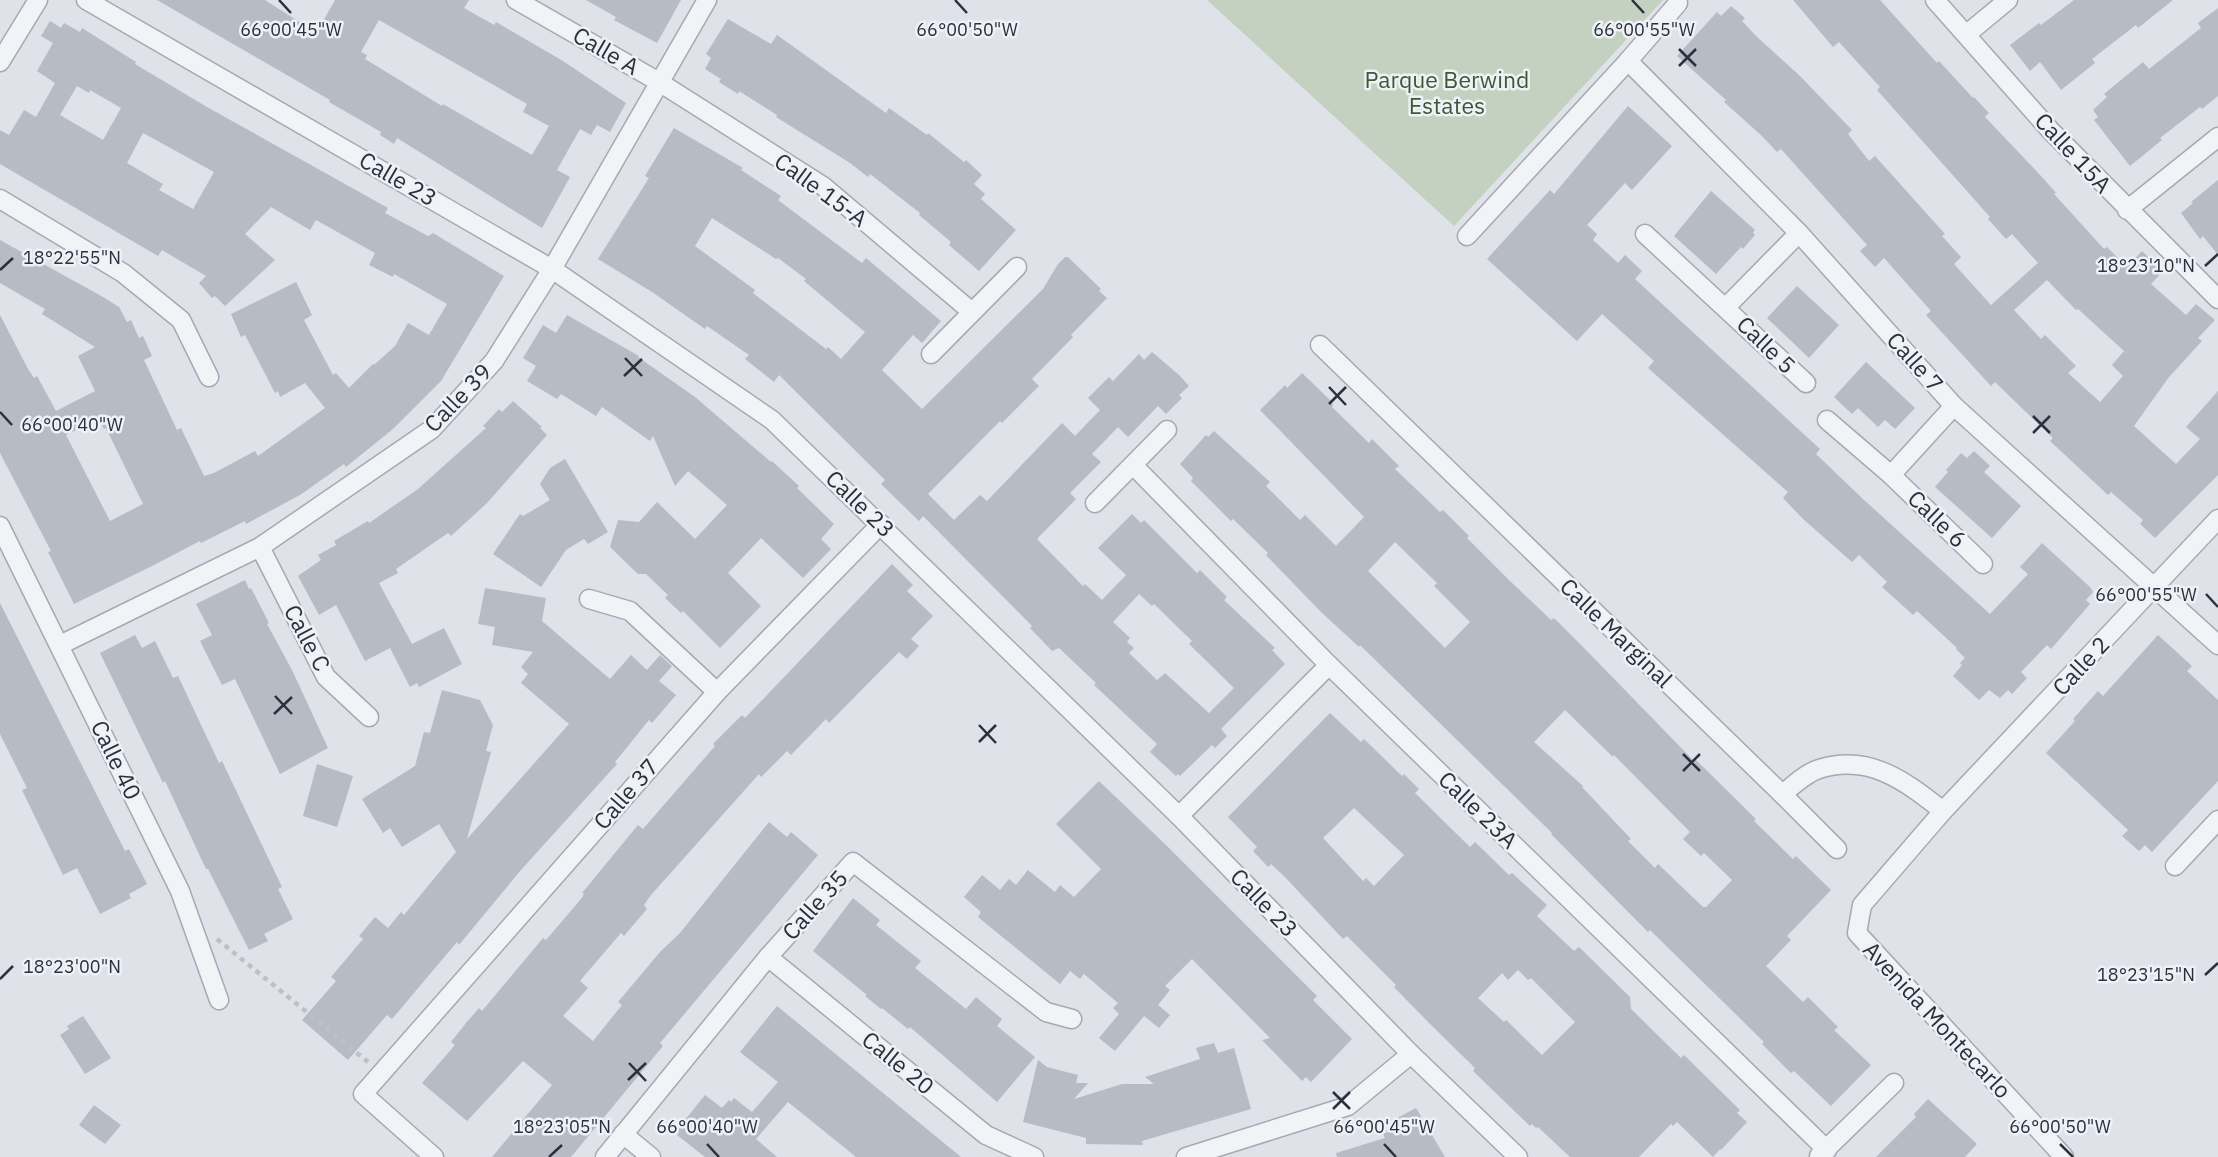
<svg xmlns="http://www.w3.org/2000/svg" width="2218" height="1157" viewBox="0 0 2218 1157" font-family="'IBM Plex Sans',sans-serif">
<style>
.green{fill:#c4d1c0}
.building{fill:#b6bbc4;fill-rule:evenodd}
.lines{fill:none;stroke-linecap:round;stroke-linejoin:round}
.street-casing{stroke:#a5a9b2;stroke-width:21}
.path{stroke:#bdc0c6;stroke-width:4.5;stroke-dasharray:5 5;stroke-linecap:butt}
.street{stroke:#f1f3f6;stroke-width:18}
.ticks{fill:none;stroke:#29303e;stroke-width:2.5}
.labels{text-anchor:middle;stroke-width:5;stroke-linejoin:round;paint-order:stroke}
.street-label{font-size:23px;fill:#29303e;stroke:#eef1f5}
.park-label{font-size:23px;fill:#3c5936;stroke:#eef1f5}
.ticks-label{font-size:18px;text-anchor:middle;fill:#29303e;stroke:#eef1f5;stroke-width:5;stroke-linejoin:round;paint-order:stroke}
</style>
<rect width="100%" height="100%" fill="#dfe2e8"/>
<path class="green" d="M1207 0H1663L1454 226Z"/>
<g class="building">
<path d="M157 0H265L307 27 309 24 318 30 335 0H469L464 8 494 25 496 22 563 61 626 103 610 132 597 125 591 135 580 129 557 170 570 177 542 228 397 138 394 144 380 135 381 132 329 102 330 100ZM379 20 527 104 523 112 549 126 532 155 443 104 442 106 365 59 367 55 361 52Z"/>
<path d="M586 0H681L657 43 614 20 616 17Z"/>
<path d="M1793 0H1880L1937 63 1939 61 1973 98 1974 97 1989 113 1985 117 2042 177 2056 193 2054 194 2104 249 2107 247 2127 267 2142 251 2163 271 2151 284 2186 315 2196 304 2215 320 2198 338 2202 341 2169 377 2134 426 2176 464 2200 439 2186 427 2218 391V475L2155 538 2140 524 2143 520 2111 492 2108 495 2050 441 2053 438 1995 382 1991 386 1926 315 1931 311 1884 258 1875 267 1860 251 1867 245 1781 149 1777 152 1762 136 1724 102 1726 100 1677 56 1717 12 1721 16 1731 6 1745 18 1742 21 1757 37 1799 75 1852 130 1848 134 1869 161 1875 156 1945 234 1942 236 1961 257 1954 264 1991 305 2038 263 2012 234 2006 239 1988 219 1990 217 1877 90 1880 87 1839 42 1833 47ZM2047 280 2076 310 2078 309 2124 351 2112 365 2123 376 2100 402 2068 373 2076 366 2045 335 2041 339 2014 310Z"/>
<path d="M2074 0H2173L2138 28 2136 25 2092 59 2095 63 2061 90 2040 62 2030 71 2010 45 2039 23 2041 25Z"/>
<path d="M2218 8V96L2202 109 2200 107 2160 138 2162 140 2130 166 2094 120 2098 117 2093 110 2107 97 2104 94 2143 62 2149 69 2201 28 2198 23Z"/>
<path d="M728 19 771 44 777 35 886 113 889 108 927 135 928 133 964 162 966 160 982 175 974 184 985 194 981 199 1016 230 979 271 949 245 951 242 919 215 920 213 870 174 868 177 850 163 776 117 777 115 739 91 738 94 719 82 721 79 705 69 711 58 706 54Z"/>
<path d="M50 21 61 28 64 23 80 32 82 28 136 62 135 64 207 107 388 208 385 213 428 236 433 233 504 276 441 381 393 429 346 467 344 464 300 495 246 524 245 521 201 543 200 541 152 566 74 604 48 552 51 551 0 453V315L28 369 34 378 37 376 56 411 95 391 78 356 95 347 42 314 45 309 0 283V240L103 297 119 307 127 322 131 320 139 338 143 336 152 356 144 360 177 430 181 428 204 476 214 473 255 451 258 456 325 408 305 383 280 397 278 391 275 393 245 335 241 337 231 314 296 282 312 315 304 320 333 375 336 373 349 388 373 364 374 365 395 346 408 323 429 335 447 304 394 274 393 277 369 265 375 253 316 220 310 230 271 207 245 234 275 260 225 306 215 296 212 298 199 283 206 276 162 250 158 256 0 164V130L9 135 24 110 36 117 55 83 37 71 53 43 41 36ZM77 86 89 93 90 90 121 108 103 140 60 115ZM143 133 214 172 193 209 159 190 163 184 127 163ZM99 419 104 429 106 428 143 504 110 521 66 435Z"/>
<path d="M1628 106 1672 146 1632 190 1625 183 1587 225 1597 234 1593 240 1618 263 1625 255 1642 271 1635 279 1820 449 1816 454 1864 500 1990 614 2028 574 2020 567 2042 543 2090 587 2093 592 2086 600 2090 604 2051 649 2047 645 2021 672 2027 678 2012 694 2008 690 2000 698 1989 690 1979 700 1953 676 1962 665 1960 663 1965 658 1956 649 1957 648 1917 611 1913 615 1882 587 1887 582 1859 555 1852 562 1803 519 1783 498 1788 492 1648 368 1654 361 1602 314 1577 341 1487 259 1550 190 1554 194Z"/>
<path d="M674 128 743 168 741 170 781 196 778 200 862 263 866 258 941 321 922 343 913 335 882 370 922 409 1043 289 1058 264 1065 257H1068L1101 289 1099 291 1107 298 1071 335 1073 337 1032 379 1039 386 1002 423 1000 421 928 494 954 520 980 495 987 501 1062 423 1075 436 1100 410 1088 398 1109 377 1113 381 1139 354 1144 360 1152 352 1179 375 1189 386 1179 395 1182 398 1166 414 1158 406 1128 437 1118 427 1092 454 1101 462 1070 493 1076 499 1037 539 1083 586 1085 584 1102 600 1126 575 1098 548 1132 514 1141 523 1144 520 1197 573 1200 570 1227 597 1224 600 1275 648 1272 650 1285 664 1221 729 1227 736 1215 748 1212 745 1180 776 1178 774 1176 776 1150 752 1157 744 1094 685 1096 683 1059 648 1052 651 1030 628 1032 626 923 516 919 521 881 484 885 480 779 375 774 382 745 359 749 355 707 326 705 329 652 292 598 259 649 178 645 176ZM712 218 776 259 778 258 806 279 804 281 865 332 841 359 828 347 826 349 753 293 755 290 695 246ZM1139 594 1152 606 1154 604 1192 641 1189 644 1234 688 1209 713 1165 673 1157 680 1129 653 1134 648 1127 642 1130 638 1113 622Z"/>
<path d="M2218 180V255L2203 236 2200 239 2181 213 2193 203 2191 202Z"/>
<path d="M1711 191 1755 230 1753 233 1755 235 1743 249 1741 247 1716 274 1674 236Z"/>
<path d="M1797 286 1839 325 1809 358 1767 318Z"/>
<path d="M567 315 639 356 638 357 695 397 771 462 772 461 799 486 797 488 834 524 821 539 831 549 803 578 761 538 728 573 761 606 720 648 683 611 681 613 665 598 668 595 646 574H638L610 547 618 520 639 522 657 502 695 539 727 505 688 471 675 486 653 436 650 441 602 407 596 416 561 394 557 399 527 381 536 366 523 358 543 325 556 333Z"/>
<path d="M1866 362 1915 408 1895 429 1885 420 1878 427 1858 408 1852 414 1834 397Z"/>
<path d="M1302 373 1329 399 1333 405 1332 407 1369 443 1372 439 1399 466 1395 469 1440 512 1443 510 1469 536 1467 538 1510 581 1551 620 1554 618 1586 650 1693 760 1694 758 1756 819 1754 821 1793 859 1796 856 1831 890 1787 936 1791 940 1766 966 1803 1002 1808 997 1838 1027 1834 1030 1871 1065 1831 1106 1794 1071 1791 1073 1762 1044 1764 1042 1650 930 1648 932 1551 834 1552 833 1360 645 1359 647 1321 612 1266 555 1268 553 1233 519 1231 521 1191 481 1193 478 1180 464 1206 435 1208 437 1214 431 1270 482 1266 486 1300 520 1305 515 1336 546 1364 517 1260 410 1285 385 1287 388ZM1395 542 1437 583 1434 586 1470 622 1445 648 1368 571ZM1565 710 1613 757 1614 755 1690 832 1683 839 1701 856 1704 853 1732 880 1706 907H1703L1658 864 1655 868 1628 841 1631 839 1582 787 1583 786 1534 742Z"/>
<path d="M513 401 542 427 540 428 547 435 487 503 451 536 448 533 396 569 398 573 379 583 412 644 444 628 462 664 419 687 417 683 410 687 390 648 365 661 336 605 319 615 298 576 321 560 318 555 336 545 334 541 368 521 369 523 418 489 486 428 483 426 499 409 502 412Z"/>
<path d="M1974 451 1990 466 1984 472 2021 506 1992 538 1935 487 1948 472 1946 470 1961 453 1967 458Z"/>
<path d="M565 459 608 532 588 544 584 539 566 550 541 587 493 554 520 514 523 516 550 500 540 484 550 468Z"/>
<path d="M892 564 913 585 907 591 933 616 911 639 919 646 907 659 899 652 829 723 826 719 791 755 787 751 761 777 759 774 651 895 644 905 647 909 624 936 621 933 585 975 580 981 588 988 563 1016 593 1041 622 1005 618 1002 660 952 680 933 769 822 787 837 791 832 818 855 660 1043 663 1046 571 1157H492L552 1085 523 1061 467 1121 422 1083 455 1045 451 1042 466 1023 479 1008 482 1011 543 938 546 940 581 899 584 894 582 893 638 825 643 829 715 746 713 744 742 715 745 718Z"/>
<path d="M245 580 249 589 251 588 269 623 267 624 292 670 328 748 280 774 235 679 222 685 200 641 212 635 196 604Z"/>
<path d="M485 588 546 598 542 621 610 679 631 655 647 670 660 655 672 666 659 681 676 695 652 723 649 720 615 762 617 764 520 871 459 945 457 942 392 1019 387 1015 348 1060 302 1020 336 981 331 977 363 939 359 936 375 917 388 928 401 912 404 915 456 852 439 824 402 847 390 828 383 833 362 799 415 766 424 732 430 733 442 690 480 700 493 725 486 751 491 752 467 839 569 724 521 683 528 674 521 667 533 652 492 645 495 627 478 624Z"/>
<path d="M0 603 125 851 129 849 147 884 129 894 131 898 100 914 77 868 63 875 22 790 27 788 0 734Z"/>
<path d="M135 635 142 648 155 641 173 678 178 676 219 763 222 761 282 887 278 889 293 919 264 934 268 941 249 950 208 869H206L165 781 163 783 100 653Z"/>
<path d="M2158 635 2192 666 2187 671 2218 700V781L2152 852 2145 845 2139 851 2122 836 2128 830 2046 753 2075 721 2073 719 2098 691 2103 696Z"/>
<path d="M1330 713 1361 742 1364 739 1402 776 1404 774 1419 789 1415 793 1470 847 1475 842 1509 875 1512 873 1547 905 1537 916 1574 951 1579 947 1630 997 1631 1009 1681 1058 1684 1055 1740 1110 1737 1113 1747 1122 1721 1150 1720 1149 1713 1157 1677 1122 1673 1126 1671 1124 1639 1157H1570L1538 1127 1536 1128 1532 1124 1530 1126 1473 1071 1475 1068 1429 1023 1394 987 1396 985 1347 936 1343 939 1284 876 1271 864 1268 867 1253 851 1257 847 1228 817ZM1354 808 1404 855 1374 886 1366 878 1363 881 1323 838ZM1518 970 1528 980 1531 978 1575 1022 1542 1055 1506 1020 1504 1022 1478 998 1502 973 1508 980Z"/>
<path d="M317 764 353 776 337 827 303 816Z"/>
<path d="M1099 781 1166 845 1317 996 1313 1000 1352 1039 1311 1082 1306 1077 1302 1081 1262 1040 1270 1038 1192 959 1165 986 1170 990 1158 1005 1170 1015 1159 1028 1144 1016 1115 1051 1099 1038 1119 1014 1113 1008 1118 1003 1084 974 1080 979 1070 971 1060 984 978 917 981 912 964 897 982 875 1000 890 1009 879 1016 885 1028 870 1055 892 1060 885 1074 897 1101 869 1056 824Z"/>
<path d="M853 898 880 920 876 925 921 961 915 968 966 1009 976 997 1002 1019 997 1026 1035 1057 997 1102 910 1027 908 1029 882 1008 881 1009 865 996 867 995 813 951Z"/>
<path d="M777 1006 810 1033 961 1157H856L788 1102 756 1139 777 1157H705L677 1135 679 1132 677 1130 705 1095 722 1108 729 1100 731 1102 734 1098 752 1112 778 1082 740 1052Z"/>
<path d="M83 1016 111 1058 85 1074 60 1035 69 1029 67 1026Z"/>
<path d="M1214 1043 1218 1053 1234 1048 1251 1109 1142 1141 1143 1145 1086 1144V1138L1023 1122 1038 1060 1047 1067 1078 1075 1076 1083H1088L1074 1099 1122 1084H1154L1145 1077 1200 1059 1196 1048Z"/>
<path d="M1928 1099 1977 1144 1965 1157H1876L1916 1117 1914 1114Z"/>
<path d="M94 1105 121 1125 105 1144 79 1125Z"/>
<path d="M1416 1108 1445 1157H1337L1336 1153 1385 1138 1383 1134 1400 1125 1397 1118Z"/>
</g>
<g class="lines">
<defs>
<g id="street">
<path d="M86 0 552 269 772 420 1179 816 1411 1054 1518 1157"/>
<path d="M516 0 659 82 823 186 972 312"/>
<path d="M1935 0 2050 130 2218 299"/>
<path d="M1967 34 2008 0"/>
<path d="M1628 61 1799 233 1954 406 2218 645"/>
<path d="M0 62 38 0"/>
<path d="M0 199 123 273 181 320 209 377"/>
<path d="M2127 210 2218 137"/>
<path d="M1645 234 1806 383"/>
<path d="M1467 236 1628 61 1678 3"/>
<path d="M1726 307 1799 233"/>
<path d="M1320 345 1782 794 1837 849"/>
<path d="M931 354 1017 267"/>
<path d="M1827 420 1891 475 1983 564"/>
<path d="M1133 465 1329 665 1827 1150"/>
<path d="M1891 475 1954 406"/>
<path d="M1095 503 1167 430"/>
<path d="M0 526 180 891 219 1000"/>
<path d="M260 547 326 677 369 717"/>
<path d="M589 599 630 611 717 692"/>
<path d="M60 645 260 547 432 429 494 361 552 269 707 0"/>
<path d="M1782 794C1793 786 1806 773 1819 769 1870 753 1906 782 1943 811"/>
<path d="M1179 816 1329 665"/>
<path d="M2175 866 2218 820"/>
<path d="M768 957 986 1135 1034 1157"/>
<path d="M623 1134 651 1157"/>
<path d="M1819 1156 1894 1083"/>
<path d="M434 1157 363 1094 717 692 881 524"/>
<path d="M605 1157 768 957 853 862 1046 1012 1072 1019"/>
<path d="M1186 1157 1348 1106 1411 1054"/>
<path d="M2064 1157 1857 933 1862 905 1943 811 2218 519"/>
</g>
</defs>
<use href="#street" class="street-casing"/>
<path class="path" d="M217 939 368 1062"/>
<use href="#street" class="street"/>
</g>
<path class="ticks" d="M279 0 291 13M955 0 967 13M1632 0 1644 13M1679 49 1696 66M1679 66 1696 49M2205 266 2218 254M0 270 13 258M625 358 642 376M624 376 642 359M1329 387 1346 405M1329 404 1346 387M0 412 12 425M2033 416 2050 433M2033 433 2050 416M2206 594 2218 607M275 696 292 714M274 714 292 697M979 725 996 743M979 742 996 725M1683 754 1700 771M1683 771 1700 754M2205 975 2218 963M0 979 13 966M629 1063 646 1081M628 1080 646 1063M1333 1092 1350 1109M1333 1109 1350 1092M707 1144 719 1157M1384 1144 1396 1157M2060 1144 2073 1157M549 1157 562 1145"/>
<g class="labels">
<g class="street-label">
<text transform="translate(606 51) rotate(30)" y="8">Calle A</text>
<text transform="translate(2073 153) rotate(47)" y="8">Calle 15A</text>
<text transform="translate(398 179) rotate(30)" y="8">Calle 23</text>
<text transform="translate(821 190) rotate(36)" y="8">Calle 15-A</text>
<text transform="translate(1766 345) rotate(44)" y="8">Calle 5</text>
<text transform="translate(1915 362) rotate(48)" y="8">Calle 7</text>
<text transform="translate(458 398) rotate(-46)" y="8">Calle 39</text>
<text transform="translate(860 504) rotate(44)" y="8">Calle 23</text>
<text transform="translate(1937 519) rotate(44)" y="8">Calle 6</text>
<text transform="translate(1616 633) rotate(44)" y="8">Calle Marginal</text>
<text transform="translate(307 638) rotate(62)" y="8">Calle C</text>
<text transform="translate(2081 666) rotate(-47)" y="8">Calle 2</text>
<text transform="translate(116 760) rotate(64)" y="8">Calle 40</text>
<text transform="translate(626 794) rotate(-49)" y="8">Calle 37</text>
<text transform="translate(1478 810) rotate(44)" y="8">Calle 23A</text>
<text transform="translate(1264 903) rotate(46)" y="8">Calle 23</text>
<text transform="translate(815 905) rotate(-48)" y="8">Calle 35</text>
<text transform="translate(1937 1020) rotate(47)" y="8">Avenida Montecarlo</text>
<text transform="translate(898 1063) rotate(39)" y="8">Calle 20</text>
</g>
<g class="park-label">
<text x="1447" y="88">Parque Berwind<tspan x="1447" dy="26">Estates</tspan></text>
</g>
</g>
<g class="ticks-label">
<text x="291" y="36">66°00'45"W</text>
<text x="967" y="36">66°00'50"W</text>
<text x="1644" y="36">66°00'55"W</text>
<text x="72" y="264">18°22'55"N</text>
<text x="2146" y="272">18°23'10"N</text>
<text x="72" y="431">66°00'40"W</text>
<text x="2146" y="601">66°00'55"W</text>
<text x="72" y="973">18°23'00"N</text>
<text x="2146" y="981">18°23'15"N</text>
<text x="707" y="1133">66°00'40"W</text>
<text x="1384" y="1133">66°00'45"W</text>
<text x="2060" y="1133">66°00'50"W</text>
<text x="562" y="1133">18°23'05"N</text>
</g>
</svg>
